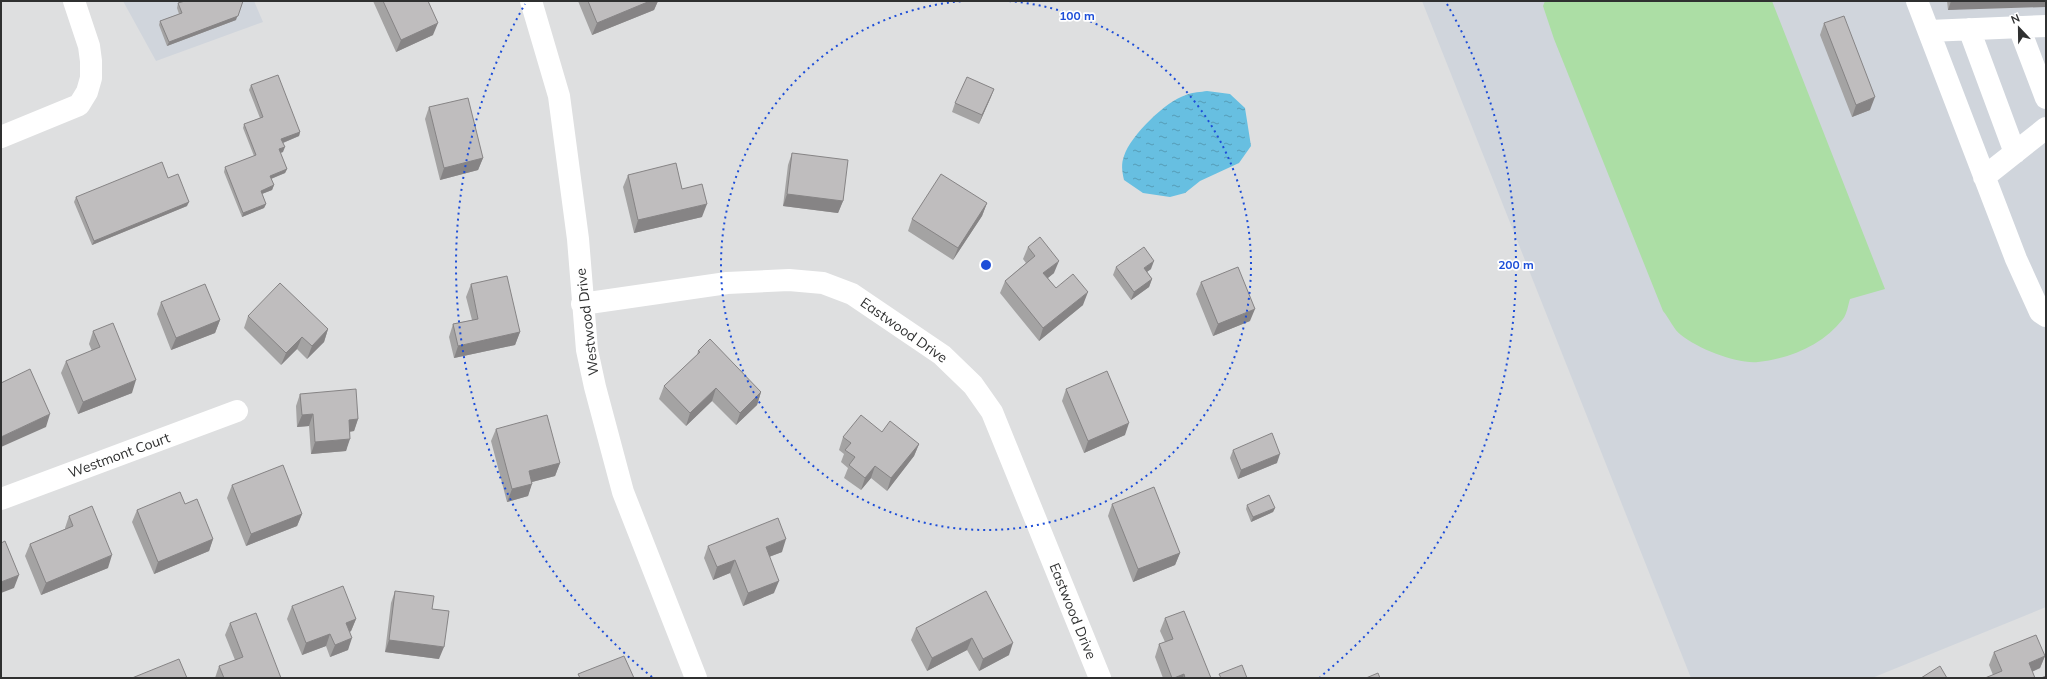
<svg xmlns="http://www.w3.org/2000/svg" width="2047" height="679" font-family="Mulish,sans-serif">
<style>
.built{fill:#d0d5dc}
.park{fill:#acdea5}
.water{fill:url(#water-ripples)}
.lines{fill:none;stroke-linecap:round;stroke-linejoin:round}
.minor{stroke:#fff;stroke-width:22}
.wall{fill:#a4a3a3}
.shaded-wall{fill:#868485}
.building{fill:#bfbdbe;stroke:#868485}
.ring{fill:none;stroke:#1d4ed8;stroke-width:2;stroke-dasharray:2 4}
.labels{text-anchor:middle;stroke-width:3.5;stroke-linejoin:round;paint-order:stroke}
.street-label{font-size:14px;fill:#2f3030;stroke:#fff}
.centre{fill:#1d4ed8;stroke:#fff;stroke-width:2}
.ring-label{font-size:12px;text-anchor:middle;font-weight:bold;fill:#1d4ed8;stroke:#fff;stroke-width:3.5;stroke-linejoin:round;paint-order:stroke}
</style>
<defs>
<pattern id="water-ripples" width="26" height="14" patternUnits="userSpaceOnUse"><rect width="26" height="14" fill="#67bfe1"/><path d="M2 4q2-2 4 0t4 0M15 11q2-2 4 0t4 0" fill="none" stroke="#559cb7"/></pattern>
</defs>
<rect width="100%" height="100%" fill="#dedfe0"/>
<!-- built -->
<path class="built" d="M123 1H254L263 22 156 61Z
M1422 1H2046V607L1872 678H1691Z"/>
<!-- park -->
<path class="park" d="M1545 1H1772L1885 289 1850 299C1848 305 1847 314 1843 319 1823 345 1789 359 1758 362 1736 364 1699 349 1681 335 1674 330 1669 318 1663 311L1554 39 1543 6Z"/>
<!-- water -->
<path class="water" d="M1207 91 1230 94 1245 108 1251 146 1239 163 1200 181 1185 193 1170 197 1143 193 1124 180C1122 171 1121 164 1124 156 1131 135 1166 101 1186 95 1193 92 1201 92 1207 91Z"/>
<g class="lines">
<!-- minor -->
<path class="minor" d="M531 1 559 96 578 239 587 350 595 387 623 492 696 678
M1917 1 2016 259 2040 312 2046 316
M2019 27 2046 98
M1969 29 2015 153
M1929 31 2046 26
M1 137 79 105 87 92 91 78V61L89 46 74 1
M1984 177 2046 128
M582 304 727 283 789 280 823 283 852 294 942 355 973 385 992 412 1100 678
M1 499 237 411"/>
</g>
<!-- wall -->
<path class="wall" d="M373 1H428L433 35 396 52Z
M578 1H658L654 10 592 35Z
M1947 1H2046L1948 10Z
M178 3 236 20 167 46 159 25 160 21 179 14 177 8Z
M1824 23 1870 110 1852 117 1820 35Z
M251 85 300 132 299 136 283 143V152L280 153 287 169 285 173 271 179 274 185 272 190 262 194 266 204 264 208 242 217 224 172 225 167 254 156 243 128 244 124 260 118 249 90Z
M994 89 979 124 952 112 955 103Z
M429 107 483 158 478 170 440 180 425 119Z
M792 153 843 201 838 213 783 206 788 165Z
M628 175 682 189 702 217 634 233 623 187Z
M168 178 187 206 92 245 74 202 76 197Z
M987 203 982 216 953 260 908 231 912 219Z
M1028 247 1054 273 1048 278 1056 288 1083 305 1039 341 1000 293 1005 281 1026 263 1023 259Z
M1116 267 1151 269 1147 272 1152 279 1149 287 1131 300 1113 275Z
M1201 282 1250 321 1213 336 1196 294Z
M471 284 520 332 515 345 454 358 449 337 453 324 472 320 466 297Z
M161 302 220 320 215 333 171 350 157 314Z
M248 316 328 329 324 342 307 359 297 349 281 365 244 328Z
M93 331 132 393 78 414 61 373 66 361 92 351 89 344Z
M698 351 761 392 757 405 736 425 712 401 686 426 659 399 664 386 697 355Z
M1066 389 1125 435 1084 453 1062 401Z
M300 394 358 419 354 431 350 432 346 451 311 454 309 426 297 427 296 406Z
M496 429 560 463 555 476 532 482 528 496 507 502 491 441Z
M882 432 919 444 914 456 887 491 871 478 861 490 844 478 848 468 841 462 844 454 839 450 843 437Z
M1233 450 1277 463 1238 479 1230 458Z
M232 485 302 514 297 526 246 546 227 498Z
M185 504 213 539 209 551 154 574 132 522 137 510Z
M1112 504 1180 553 1175 565 1133 582 1108 516Z
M1247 505 1275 508 1273 512 1251 522 1246 509Z
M69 516 108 568 41 595 25 556 30 544 65 529V528Z
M708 546 782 552 769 557 774 593 743 606 730 573 713 580 704 558Z
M395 591 432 609 439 659 385 652 391 603Z
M986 591 1009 655 979 671 967 650 927 671 911 640 916 628Z
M292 606 356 619 351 631 350 632 348 650 330 657 326 646 302 655 287 619Z
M1165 618 1211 678H1163L1155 657 1159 644 1165 642 1160 631Z
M230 623 281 678H215L219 666 235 660 225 635Z
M1994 652 2045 656 2040 668 2032 672 1993 675 1989 665Z"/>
<!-- shaded-wall -->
<path class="shaded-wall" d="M243 1 236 20 167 46 169 42Z
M650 1H658L654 10 592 35 597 23Z
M1951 1H2046V7L1948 10Z
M438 23 433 35 396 52 401 40Z
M994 89 991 97 979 124 982 115Z
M1875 97 1870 110 1852 117 1856 105Z
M300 132 299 136 280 144 281 139Z
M285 147 283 152 277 154 279 149Z
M483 158 478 170 440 180 444 168Z
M287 169 285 173 268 180 270 176Z
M274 185 272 190 259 195 261 191Z
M787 194 843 201 838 213 783 206Z
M189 202 187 206 92 245 94 241Z
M987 203 982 216 953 260 958 248Z
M266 204 264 208 242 217 243 213Z
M707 204 702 217 634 233 638 220Z
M1059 261 1054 273 1039 285 1043 273Z
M1154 261 1151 269 1141 276 1144 268Z
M1152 279 1149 287 1131 300 1134 292Z
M1088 292 1083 305 1039 341 1043 328Z
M1255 309 1250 321 1213 336 1218 324Z
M220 320 215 333 171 350 176 338Z
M328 329 324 342 307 359 312 346Z
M520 332 515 345 454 358 458 346Z
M302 337 297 349 281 365 286 353Z
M136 380 132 393 78 414 83 402Z
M716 388 712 401 686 426 690 413Z
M761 392 757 405 736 425 740 413Z
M50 414 46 427 1 447V437Z
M313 414 309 426 297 427 302 415Z
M358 419 354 431 344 432 349 420Z
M1129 423 1125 435 1084 453 1088 441Z
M350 439 346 451 311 454 315 442Z
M919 444 914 456 887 491 891 478Z
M1280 454 1277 463 1238 479 1241 470Z
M560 463 555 476 524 484 529 471Z
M875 466 871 478 861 490 865 478Z
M532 484 528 496 507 502 512 489Z
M1275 508 1273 512 1251 522 1253 517Z
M302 514 297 526 246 546 251 534Z
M213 539 209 551 154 574 158 562Z
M786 539 782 552 761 560 766 547Z
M1180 553 1175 565 1133 582 1138 569Z
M112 555 108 568 41 595 46 583Z
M735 560 730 573 713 580 717 567Z
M19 575 14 588 1 593V582Z
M779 581 774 593 743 606 748 593Z
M356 619 351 631 342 635 346 623Z
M330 634 326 646 302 655 306 643Z
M352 638 348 650 330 657 335 645Z
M972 638 967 650 927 671 932 658Z
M389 640 444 647 439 659 385 652Z
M1013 643 1009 655 979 671 983 659Z
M2045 656 2040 668 2024 675 2029 663Z
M1184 674 1183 678H1174Z"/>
<!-- building -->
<path class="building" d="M185 1H243L238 16 169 42 160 21 182 13 178 3Z
M383 1H428L438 23 401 40Z
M588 1H650L597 23Z
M1844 16 1875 97 1856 105 1824 23Z
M278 75 300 132 281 139 285 147 279 149 287 169 270 176 274 185 261 191 266 204 243 213 225 167 256 155 244 124 263 117 251 85Z
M967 77 994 89 982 115 955 103Z
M468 98 483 158 444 168 429 107Z
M792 153 848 160 843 201 787 194Z
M162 162 168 178 178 174 189 202 94 241 76 197Z
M676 163 682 189 702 184 707 204 638 220 628 175Z
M941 174 987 203 958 248 912 219Z
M1040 237 1059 261 1043 273 1056 288 1073 274 1088 292 1043 328 1005 281 1035 256 1028 247Z
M1144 247 1154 261 1144 268 1152 279 1134 292 1116 267Z
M1238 267 1255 309 1218 324 1201 282Z
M507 276 520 332 458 346 453 324 478 319 471 284Z
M280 283 328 329 312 346 302 337 286 353 248 316Z
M205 284 220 320 176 338 161 302Z
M113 323 136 380 83 402 66 361 100 347 93 331Z
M710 339 761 392 740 413 716 388 690 413 664 386 700 352 698 351Z
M30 369 50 414 1 437V383Z
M1107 371 1129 423 1088 441 1066 389Z
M356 389 358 419 349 420 350 439 315 442 313 414 302 415 300 394Z
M547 415 560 463 529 471 532 484 512 489 496 429Z
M861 415 882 432 890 421 919 444 891 478 875 466 865 478 849 465 855 457 845 450 851 443 843 437Z
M1272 433 1280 454 1241 470 1233 450Z
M283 465 302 514 251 534 232 485Z
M1154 487 1180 553 1138 569 1112 504Z
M180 492 185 504 197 499 213 539 158 562 137 510Z
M1269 495 1275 508 1253 517 1247 505Z
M92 506 112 555 46 583 30 544 73 526 69 516Z
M778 518 786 539 766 547 779 581 748 593 735 560 717 567 708 546Z
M5 541 19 575 1 582V543Z
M343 586 356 619 346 623 352 638 335 645 330 634 306 643 292 606Z
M395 591 434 596 432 609 449 611 444 647 389 640Z
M986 591 1013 643 983 659 972 638 932 658 916 628Z
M1184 611 1211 678H1185L1184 674 1174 678H1172L1159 644 1173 639 1165 618Z
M256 613 281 678H224L219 666 243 657 230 623Z
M2036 635 2045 656 2029 663 2035 678H1985L2002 671 1994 652Z
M624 656 634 678H580L578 674Z
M179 659 187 678H132Z
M1242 665 1247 678H1221L1219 674Z
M1940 666 1947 678H1921Z
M1378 673 1380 678H1366Z
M2046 676V678H2041Z"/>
<!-- distance rings -->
<g class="ring">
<path d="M1009 1A265 265 0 1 1 963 1"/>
<path d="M652 677A530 530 0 0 1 525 4M1447 4A530 530 0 0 1 1320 677"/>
</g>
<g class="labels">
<!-- street labels -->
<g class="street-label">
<text transform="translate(587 322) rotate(-97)" y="5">Westwood Drive</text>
<text transform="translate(904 330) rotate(35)" y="5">Eastwood Drive</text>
<text transform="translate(119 455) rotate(-20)" y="5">Westmont Court</text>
<text transform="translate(1073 611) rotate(68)" y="5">Eastwood Drive</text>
</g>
</g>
<circle cx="986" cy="265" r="6" class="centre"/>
<g class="ring-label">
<text x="1077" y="20">100 m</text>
<text x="1516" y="269">200 m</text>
</g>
<!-- border -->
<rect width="2047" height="679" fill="none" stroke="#2f3030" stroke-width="4"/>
<!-- north arrow -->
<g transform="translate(2019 28) rotate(338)" stroke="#ffffff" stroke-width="3" paint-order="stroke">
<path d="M0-3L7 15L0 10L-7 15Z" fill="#2f3030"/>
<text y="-6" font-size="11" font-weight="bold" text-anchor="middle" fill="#2f3030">N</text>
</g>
</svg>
